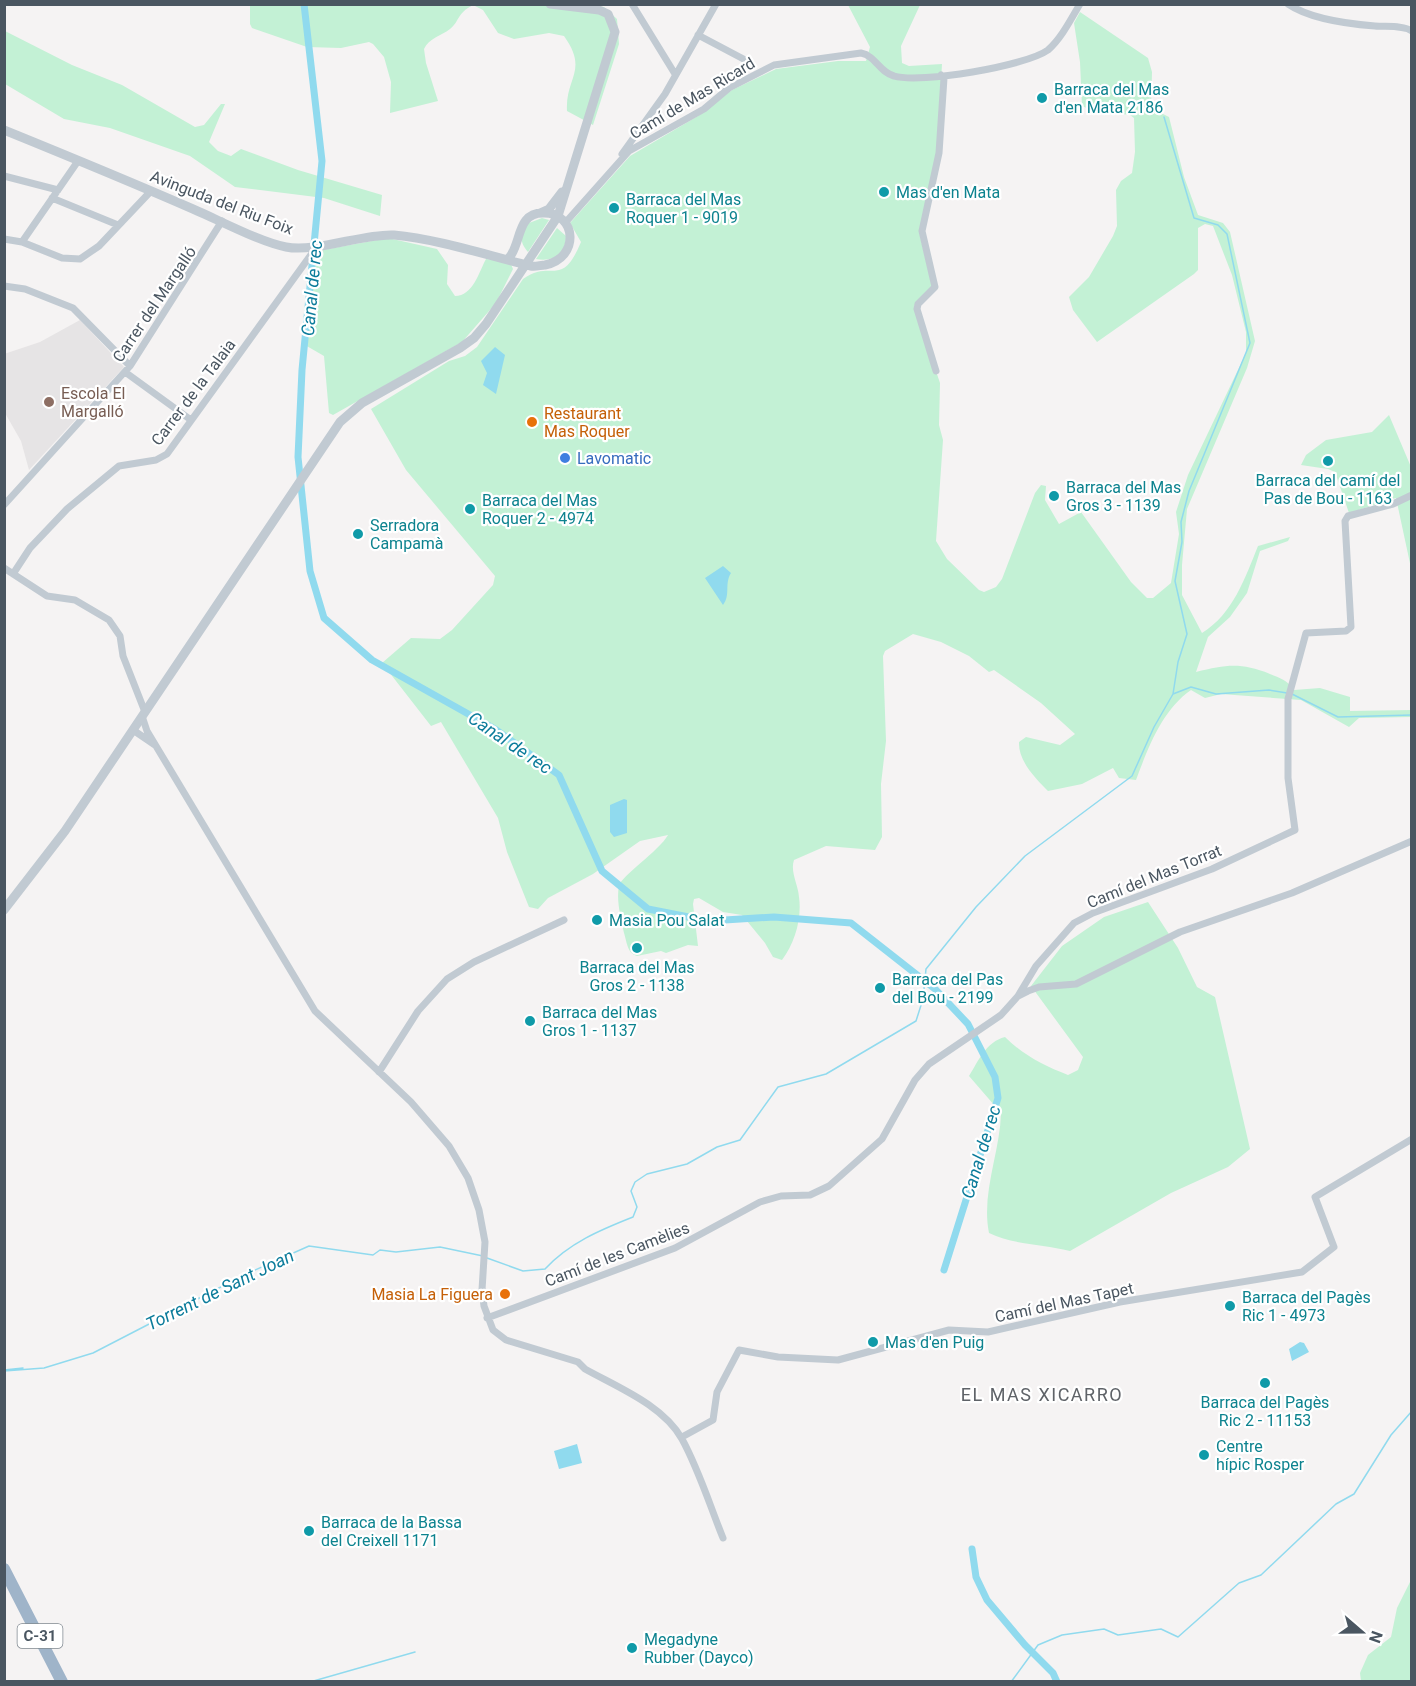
<svg xmlns="http://www.w3.org/2000/svg" width="1416" height="1686" font-family="Roboto,sans-serif">
<style>
.education{fill:#e6e4e5}
.green{fill:#c3f1d5}
.water{fill:#90daee}
.lines{fill:none;stroke-linecap:round;stroke-linejoin:round}
.stream{stroke:#90daee;stroke-width:1.5}
.canal{stroke:#90daee;stroke-width:7}
.minor{stroke:#c1cad2;stroke-width:7}
.tertiary{stroke:#c1cad2;stroke-width:9}
.trunk{stroke:#9fb4c9;stroke-width:12}
.culture-dot{fill:#0f9aa8;stroke:#fff;stroke-width:2}
.education-dot{fill:#8d6e63;stroke:#fff;stroke-width:2}
.food-dot{fill:#e8710a;stroke:#fff;stroke-width:2}
.shop-dot{fill:#3f7fe0;stroke:#fff;stroke-width:2}
.labels{text-anchor:middle;stroke-width:4.5;stroke-linejoin:round;paint-order:stroke}
.shield{fill:#fff;stroke:#808990;stroke-width:1.5}
.shield-label{font-size:15px;font-weight:bold;fill:#4a5661}
.culture-label{font-size:16px;fill:#0d838f;stroke:#fff;text-anchor:start}
.street-label{font-size:16px;fill:#4a5661;stroke:#fff}
.education-label{font-size:16px;fill:#785e54;stroke:#fff;text-anchor:start}
.food-label{font-size:16px;fill:#c56008;stroke:#fff;text-anchor:start}
.shop-label{font-size:16px;fill:#366cbe;stroke:#fff;text-anchor:start}
.water-label{font-size:18px;font-style:italic;fill:#0c7c9b;stroke:#fff}
.neighbourhood-label{font-size:18px;letter-spacing:1.5px;fill:#5f6368;stroke:#fff}
</style>
<rect width="100%" height="100%" fill="#f5f3f3"/>
<!-- education -->
<path class="education" d="M80 320 124 367 29 470 21 441 5 413 4 354 40 342Z"/>
<!-- green -->
<path class="green" d="M250 5H591L604 7 617 19 619 44 593 125 567 111C565 77 589 71 564 36L549 33 514 39 498 33 483 10 473 5C456 14 460 21 450 29 441 36 429 38 424 49L426 63 438 101 390 113 391 82 384 57 373 44 369 42 341 48 307 47 252 28 250 24Z
M848 5H920L901 46 902 63 909 66 942 64 937 155 920 236 932 286 914 306 940 383 939 425 943 440 936 541 947 559 979 590 984 592 996 587 1002 579 1035 493 1041 485 1046 486 1045 500 1059 524 1081 512 1131 582 1147 598H1153L1171 583 1179 534 1176 512 1188 475 1246 353V332L1232 275 1213 226 1205 224 1198 228V270L1194 274 1097 342 1073 310 1069 297 1089 277 1113 236 1117 226 1116 190 1121 181 1132 173 1135 152 1134 118 1130 115 1091 110 1082 106 1080 62 1074 23 1080 12 1148 58 1152 72 1151 108 1169 117 1184 177 1198 215 1223 223 1230 232 1255 341 1247 368 1187 509 1182 565V595L1202 633C1233 614 1245 578 1258 546L1290 537 1288 541 1260 551 1247 593 1230 617 1208 637 1196 672C1226 665 1240 662 1270 674 1280 678 1287 680 1294 690L1320 688 1350 697V711L1411 710V717L1359 718 1349 727 1301 700 1221 694 1205 698 1191 690C1162 710 1148 748 1136 780L1119 778 1113 768 1082 784 1048 791C1036 779 1018 761 1019 742L1026 737 1060 745 1075 734 1041 703 994 670 989 672 969 656 941 642 913 634 885 651 883 656 886 741 881 784 882 837 875 850 826 846 794 860C790 872 798 884 799 897 802 918 795 943 782 960L773 957 765 943 742 915 723 912 699 898 694 899 693 904 698 946 688 945 666 953 661 951 637 956C627 953 627 942 624 933 621 919 616 900 619 886 621 876 659 851 668 835L640 841 593 874 548 898 538 909 529 907 507 852 498 818 441 722 431 726 382 663 411 638 440 639 452 630 493 585 495 576 406 470 371 409 449 361 465 356 477 347 523 279C552 258 561 290 581 242L570 223 630 156 698 116 732 90 776 69 838 61H866L870 47Z
M5 31 72 65 122 85 195 127 204 125 221 104H225L209 142 218 151 231 156 241 149 298 170 382 195 380 216 324 198 235 187 190 156 110 128 64 119 5 84Z
M542 218 549 220 528 252C520 243 520 236 524 225Z
M557 228 566 236C566 255 553 262 536 259Z
M388 238 437 249 448 265 447 284 455 296C473 296 479 272 486 259L510 262 513 269 496 303 462 342 333 415 329 413 324 356 305 345 309 267 323 250Z
M1389 415 1411 467V568L1396 498 1349 513 1335 472 1328 469 1301 465 1306 455 1326 440 1372 432Z
M1148 902 1178 948 1197 987 1215 997 1250 1149 1228 1167 1171 1193 1070 1251C1043 1244 1014 1245 989 1233 981 1193 1000 1153 1001 1113L969 1076C979 1060 986 1042 1005 1037 1023 1055 1044 1066 1068 1075L1078 1070 1083 1057 1031 986 1062 946 1104 917Z
M1411 1580V1681H1361L1360 1673 1368 1655 1391 1637 1397 1608Z"/>
<!-- water -->
<path class="water" d="M495 347 505 355 496 394 483 385 487 373 481 361Z
M723 566 731 573C724 584 731 595 723 605L705 578Z
M624 799 627 800V833L614 837 610 832V805Z
M1300 1342 1304 1343 1309 1352 1292 1361 1289 1349Z
M577 1444 582 1463 559 1469 554 1451Z"/>
<g class="lines">
<!-- stream -->
<path class="stream" d="M1164 117 1194 218 1218 225 1227 234 1250 343 1189 491 1181 522 1182 542 1175 581 1187 634 1178 662 1173 694
M1292 694 1338 717 1412 715
M487 1258 523 1271 545 1269C569 1243 600 1230 633 1217L637 1207 631 1191 635 1182 647 1174 687 1164 717 1147 740 1140 778 1087 826 1074 916 1021 923 999 926 969 976 907 1025 856 1132 776 1154 727 1173 694 1191 687 1216 694 1269 690 1287 693
M4 1370 23 1368
M4 1371 44 1368 93 1353 244 1275 309 1246 373 1255 380 1250 396 1252 440 1247 483 1256
M310 1682 415 1652
M1011 1682 1038 1645 1062 1635 1104 1629 1118 1635 1161 1629 1178 1637 1239 1583 1261 1575 1336 1504 1354 1494 1391 1435 1412 1411"/>
<!-- canal -->
<path class="canal" d="M304 4 322 161 302 370 298 457 310 571 324 618 372 660 495 729 559 775 602 871 648 909 709 921 774 917 851 923 935 989 968 1024 995 1077 998 1098 944 1270
M972 1549 976 1577 987 1600 1025 1645 1053 1673 1057 1682"/>
<!-- minor -->
<path class="minor" d="M632 4 675 74
M1288 4C1310 19 1349 24 1375 26 1386 27 1403 25 1412 31
M698 35 751 63
M622 154 665 94 716 4
M4 176 58 190
M52 198 118 225
M565 223 629 151 704 109 729 88 774 65 861 53C876 56 879 72 894 76 920 84 1026 66 1048 50 1061 39 1071 19 1080 4
M4 239 22 242 62 258 80 259 99 246 151 191
M22 242 78 161
M4 286 25 289 73 308 130 366
M936 371 917 309 918 304 935 287 922 231 939 153 944 78 941 75
M125 372 191 420
M4 505 130 366 222 221
M4 568 47 596 75 600 109 620 120 636 123 656 145 712
M13 574 30 548 67 509 119 466 156 460 167 454 318 245
M142 716 147 731 315 1011 411 1102 449 1146 468 1178 479 1210 485 1242 482 1290 484 1306 493 1330 506 1340 578 1362 585 1369C617 1387 663 1405 682 1439 699 1470 710 1506 723 1538
M133 730 155 745
M1018 996 1036 966 1074 923 1093 913 1212 869 1295 830 1288 778V699L1306 633 1346 631 1351 627 1345 521 1348 516 1393 504 1412 495
M379 1072 418 1011 447 979 474 962 564 920
M487 1318 675 1248 760 1202 781 1196 810 1195 829 1186 882 1139 915 1080 929 1064 1001 1015 1018 996 1028 991 1039 987 1076 984 1180 932 1292 893 1412 841
M682 1437 713 1420 717 1392 739 1350 778 1357 838 1360 949 1330 988 1332 1120 1302 1302 1272 1334 1247 1315 1197 1412 1139"/>
<!-- tertiary -->
<path class="tertiary" d="M4 130C68 156 131 182 193 209 219 220 260 242 286 247 315 253 365 233 394 235 438 239 489 256 531 266 535 267 541 265 545 265 580 258 577 213 544 213 516 212 522 243 509 258
M540 213 549 209 562 192
M4 910 65 831 340 422 362 403 460 348 474 338 486 324 558 216 615 32 608 14 599 10 550 4"/>
<!-- trunk -->
<path class="trunk" d="M4 1569 62 1682"/>
</g>
<!-- markers -->
<g class="culture-dot">
<circle cx="1042" cy="98" r="6"/>
<circle cx="884" cy="192" r="6"/>
<circle cx="614" cy="208" r="6"/>
<circle cx="1328" cy="461" r="6"/>
<circle cx="1054" cy="496" r="6"/>
<circle cx="470" cy="509" r="6"/>
<circle cx="358" cy="534" r="6"/>
<circle cx="597" cy="920" r="6"/>
<circle cx="637" cy="948" r="6"/>
<circle cx="880" cy="988" r="6"/>
<circle cx="530" cy="1021" r="6"/>
<circle cx="1230" cy="1306" r="6"/>
<circle cx="873" cy="1342" r="6"/>
<circle cx="1265" cy="1383" r="6"/>
<circle cx="1204" cy="1455" r="6"/>
<circle cx="309" cy="1531" r="6"/>
<circle cx="632" cy="1648" r="6"/>
</g>
<circle class="education-dot" cx="49" cy="402" r="6"/>
<g class="food-dot">
<circle cx="532" cy="422" r="6"/>
<circle cx="505" cy="1294" r="6"/>
</g>
<circle class="shop-dot" cx="565" cy="458" r="6"/>
<g class="labels">
<!-- shield labels -->
<rect class="shield" x="17.5" y="1624" width="45" height="24" rx="4.5"/>
<g class="shield-label">
<text x="40" y="1641">C-31</text>
</g>
<!-- culture labels -->
<g class="culture-label">
<text x="1054" y="95">Barraca del Mas<tspan x="1054" dy="18">d'en Mata 2186</tspan></text>
<text x="896" y="198">Mas d'en Mata</text>
<text x="626" y="205">Barraca del Mas<tspan x="626" dy="18">Roquer 1 - 9019</tspan></text>
<text x="1328" y="486" text-anchor="middle">Barraca del camí del<tspan x="1328" dy="18">Pas de Bou - 1163</tspan></text>
<text x="1066" y="493">Barraca del Mas<tspan x="1066" dy="18">Gros 3 - 1139</tspan></text>
<text x="482" y="506">Barraca del Mas<tspan x="482" dy="18">Roquer 2 - 4974</tspan></text>
<text x="370" y="531">Serradora<tspan x="370" dy="18">Campamà</tspan></text>
<text x="609" y="926">Masia Pou Salat</text>
<text x="637" y="973" text-anchor="middle">Barraca del Mas<tspan x="637" dy="18">Gros 2 - 1138</tspan></text>
<text x="892" y="985">Barraca del Pas<tspan x="892" dy="18">del Bou - 2199</tspan></text>
<text x="542" y="1018">Barraca del Mas<tspan x="542" dy="18">Gros 1 - 1137</tspan></text>
<text x="1242" y="1303">Barraca del Pagès<tspan x="1242" dy="18">Ric 1 - 4973</tspan></text>
<text x="885" y="1348">Mas d'en Puig</text>
<text x="1265" y="1408" text-anchor="middle">Barraca del Pagès<tspan x="1265" dy="18">Ric 2 - 11153</tspan></text>
<text x="1216" y="1452">Centre<tspan x="1216" dy="18">hípic Rosper</tspan></text>
<text x="321" y="1528">Barraca de la Bassa<tspan x="321" dy="18">del Creixell 1171</tspan></text>
<text x="644" y="1645">Megadyne<tspan x="644" dy="18">Rubber (Dayco)</tspan></text>
</g>
<!-- street labels -->
<g class="street-label">
<text transform="translate(692 98) rotate(-31)" y="6">Camí de Mas Ricard</text>
<text transform="translate(222 202) rotate(21)" y="6">Avinguda del Riu Foix</text>
<text transform="translate(154 304) rotate(-56)" y="6">Carrer del Margalló</text>
<text transform="translate(193 392) rotate(-53)" y="6">Carrer de la Talaia</text>
<text transform="translate(1154 876) rotate(-22)" y="6">Camí del Mas Torrat</text>
<text transform="translate(617 1254) rotate(-21)" y="6">Camí de les Camèlies</text>
<text transform="translate(1064 1302) rotate(-12)" y="6">Camí del Mas Tapet</text>
</g>
<!-- education labels -->
<g class="education-label">
<text x="61" y="399">Escola El<tspan x="61" dy="18">Margalló</tspan></text>
</g>
<!-- food labels -->
<g class="food-label">
<text x="544" y="419">Restaurant<tspan x="544" dy="18">Mas Roquer</tspan></text>
<text x="493" y="1300" text-anchor="end">Masia La Figuera</text>
</g>
<!-- shop labels -->
<g class="shop-label">
<text x="577" y="464">Lavomatic</text>
</g>
<!-- water labels -->
<g class="water-label">
<text transform="translate(312 288) rotate(-85)" y="6">Canal de rec</text>
<text transform="translate(510 743) rotate(34)" y="6">Canal de rec</text>
<text transform="translate(981 1152) rotate(-73)" y="6">Canal de rec</text>
<text transform="translate(220 1290) rotate(-26)" y="6">Torrent de Sant Joan</text>
</g>
<!-- neighbourhood labels -->
<g class="neighbourhood-label">
<text x="1042" y="1401">EL MAS XICARRO</text>
</g>
</g>
<!-- border -->
<rect width="1416" height="1686" fill="none" stroke="#4a5661" stroke-width="12"/>
<!-- north arrow -->
<g transform="translate(1362 1632) rotate(110)" stroke="#ffffff" stroke-width="4.5" paint-order="stroke">
<path d="M0-4.5L10 22L0 15L-10 22Z" fill="#4a5661"/>
<text y="-9" font-size="16" font-weight="bold" text-anchor="middle" fill="#4a5661">N</text>
</g>
</svg>
